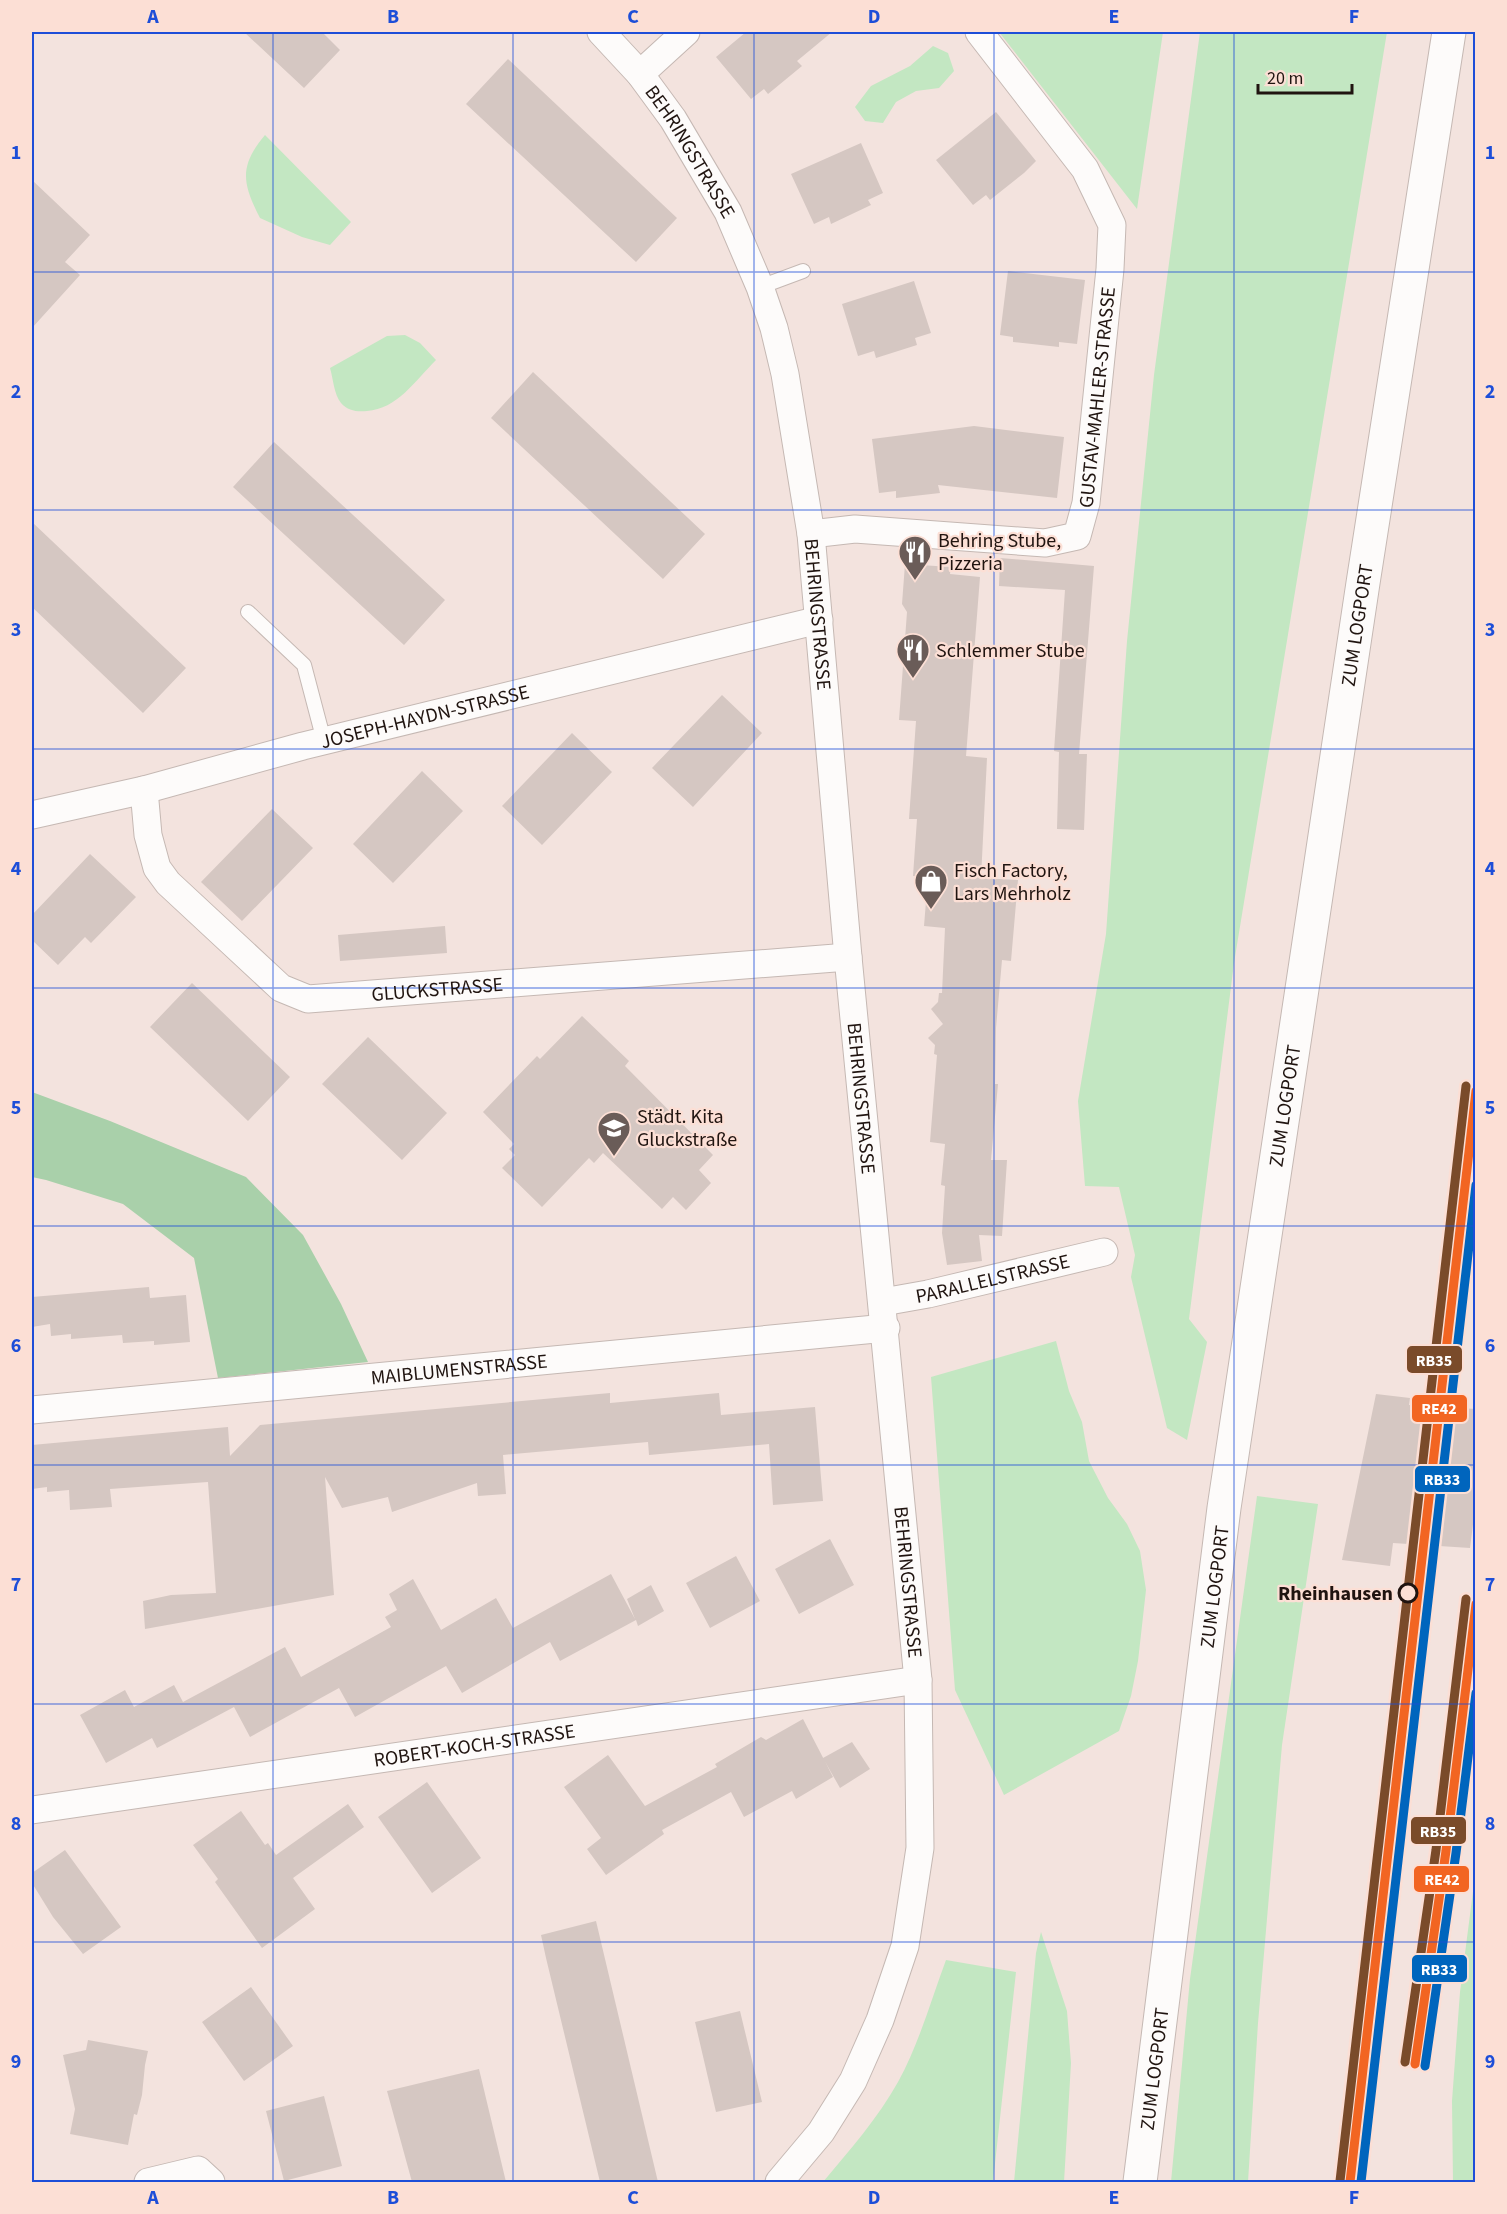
<svg xmlns="http://www.w3.org/2000/svg" width="1507" height="2214" font-family="'Source Sans 3',sans-serif">
<style>
.green{fill:#c3e7c2}
.forest{fill:#a9d0aa}
.building{fill:#d5c7c2}
.lines{fill:none;stroke-linecap:round;stroke-linejoin:round}
.service-casing{stroke:#c5b8b3;stroke-width:16}
.minor-casing{stroke:#c5b8b3;stroke-width:29}
.secondary-casing{stroke:#c5b8b3;stroke-width:35}
.service{stroke:#fdfbfa;stroke-width:14}
.minor{stroke:#fdfbfa;stroke-width:27}
.secondary{stroke:#fdfbfa;stroke-width:33}
.rail-1-casing{stroke:#fcdfd5;stroke-width:14}
.rail-2-casing{stroke:#fcdfd5;stroke-width:14}
.rail-3-casing{stroke:#fcdfd5;stroke-width:14}
.rail-1{stroke:#f26522;stroke-width:9}
.rail-2{stroke:#0065bd;stroke-width:9}
.rail-3{stroke:#7a4b2a;stroke-width:9}
.grid{fill:none;stroke:#1d4ed8;stroke-width:1.5;stroke-opacity:0.55}
.stop-dot{fill:#fcdfd5;stroke:#201410;stroke-width:3}
.labels{text-anchor:middle;stroke-width:4.5;stroke-linejoin:round;paint-order:stroke}
.street-label{font-size:20px;fill:#201410;stroke:#fcdfd5}
.poi-label{font-size:20px;fill:#201410;stroke:#fcdfd5;text-anchor:start}
.stop-label{font-size:20px;font-weight:bold;fill:#201410;stroke:#fcdfd5;text-anchor:end}
.line-badge{stroke:#fcdfd5;stroke-width:2}
.badge-label{font-size:16px;text-anchor:middle;font-weight:bold;fill:#fff}
.neatline{fill:none;stroke:#1d4ed8;stroke-width:2}
.grid-label{font-size:20px;text-anchor:middle;font-weight:bold;fill:#1d4ed8}
</style>
<rect width="100%" height="100%" fill="#f3e3de"/>
<!-- green -->
<path class="green" d="M999 32H1163L1137 209Z
M1200 32H1387L1234 963 1189 1319 1207 1342 1187 1440 1167 1428 1131 1277 1135 1255 1119 1187 1085 1186 1078 1101 1106 934 1127 641 1154 375Z
M933 46 948 53 954 71 939 88 916 91 896 102 883 123 865 121 855 107 871 86 910 66Z
M265 135 351 222 330 245 302 237 260 218C242 183 239 166 265 135Z
M405 335 420 343 436 360C415 381 397 409 367 411 357 412 348 411 341 403 334 395 333 378 330 368L387 336Z
M1056 1341 1069 1391 1082 1422 1089 1461 1108 1498 1127 1524 1140 1551 1146 1590 1138 1661 1131 1696 1119 1731 1004 1795 955 1690 931 1377Z
M1257 1496 1318 1504 1282 1745 1258 2023 1248 2182H1171L1190 1979Z
M1475 1876V2182H1453L1452 2101 1460 1992Z
M1041 1932 1067 2011 1071 2063 1064 2182H1014L1036 1953Z
M946 1960 1016 1972 993 2182H823C849 2151 878 2118 898 2082 919 2044 931 2000 946 1960Z"/>
<!-- forest -->
<path class="forest" d="M32 1092 110 1121 246 1177 303 1235 341 1304 368 1362 218 1378 194 1258 123 1204 46 1180 32 1177Z"/>
<!-- building -->
<path class="building" d="M244 32H322L340 50 304 88Z
M746 32H832L797 61 802 66 768 94 764 89 751 99 716 57Z
M508 59 677 218 636 262 466 104Z
M996 112 1036 161 1024 173 990 200 986 195 973 205 936 160Z
M861 143 883 193 868 200 871 205 831 224 829 217 814 224 791 174Z
M32 180 90 235 65 262 80 275 32 328Z
M1008 271 1085 280 1077 344 1059 342V347L1013 342V337L1000 335Z
M914 281 931 333 915 338 917 345 876 358 874 351 858 356 842 304Z
M533 372 705 534 663 579 491 418Z
M974 426 1064 437 1057 498 938 485 940 493 896 498V491L879 493 872 439Z
M274 442 445 600 404 645 233 487Z
M32 522 186 668 143 713 32 607Z
M1000 558 1094 566 1079 754H1087L1084 830 1057 829 1059 752 1054 751 1065 590 999 586Z
M905 564 951 567 950 574 980 577 966 756 987 758 981 878 1018 880 1011 961 1002 960 996 1028 995 1084H998L991 1160H1007L1002 1236 979 1235 982 1261 947 1265 942 1233 945 1186 941 1185 945 1144 930 1142 937 1055 934 1054 935 1045 928 1038 943 1024 931 1009 938 1002 939 993H942L945 928 924 926 928 877 913 876 917 819H909L916 721 899 720 907 612 902 604Z
M722 695 762 733 693 807 652 768Z
M572 733 612 772 542 845 502 806Z
M422 771 463 811 393 883 353 844Z
M272 809 313 848 242 921 201 882Z
M90 854 136 897 91 943 85 937 58 965 32 940V915Z
M445 926 447 953 340 961 338 935Z
M192 983 290 1077 248 1121 150 1027Z
M582 1016 629 1061 625 1066 713 1155 699 1170 711 1183 686 1210 673 1197 662 1209 603 1153 594 1163 589 1158 542 1207 502 1168 515 1155 509 1149 514 1144 483 1112 537 1056 540 1059Z
M368 1037 447 1113 402 1160 322 1084Z
M149 1287 150 1298 186 1295 190 1342 154 1345V1341L123 1343 122 1335 71 1339V1334L51 1336 50 1324 32 1327V1297Z
M610 1393V1403L719 1393 721 1415 815 1407 823 1501 773 1505 769 1444 649 1455 648 1442 503 1455 506 1494 478 1496 477 1483 392 1512 388 1497 342 1508 325 1477 334 1595 145 1629 143 1601 171 1595 216 1593 208 1482 110 1489 112 1507 70 1510 69 1490 47 1492V1487L32 1489V1445L228 1427 230 1456 260 1425Z
M1376 1394 1410 1398 1409 1405 1476 1409V1501L1470 1548 1393 1543 1390 1566 1342 1560Z
M830 1539 854 1585 799 1614 775 1569Z
M736 1556 760 1601 710 1628 686 1583Z
M611 1574 635 1619 627 1599 651 1585 664 1611 638 1626 636 1620 560 1661 550 1642 462 1693 446 1666 355 1717 339 1688 250 1737 234 1707 157 1748 152 1738 106 1763 80 1715 125 1690 134 1707 174 1685 183 1702 285 1647 301 1677 391 1627 385 1617 397 1610 389 1594 413 1579 441 1630 496 1598 513 1628Z
M803 1719 833 1777 796 1799 792 1791 744 1817 731 1792 662 1830 664 1834 606 1875 587 1849 601 1838 564 1787 608 1755 645 1806 717 1767 715 1764 761 1737 766 1740Z
M852 1742 870 1769 840 1788 823 1758Z
M427 1782 481 1858 432 1893 378 1817Z
M348 1804 364 1827 293 1878 315 1909 262 1948 215 1882 218 1879 193 1845 241 1811 265 1845 268 1843 276 1855Z
M65 1850 121 1927 83 1954 53 1917 32 1883V1873Z
M596 1921 629 2060 658 2182H600L546 1958 541 1935Z
M251 1987 293 2046 244 2081 202 2022Z
M740 2011 762 2102 716 2112 695 2022Z
M88 2040 148 2051 145 2065 142 2095 137 2115 134 2114 128 2145 70 2134 75 2109 63 2055 86 2050Z
M479 2069 506 2182H412L387 2091Z
M324 2096 342 2166 284 2181 266 2111Z"/>
<g class="lines">
<defs>
<path id="service" d="M760 287 803 271
M248 612 304 665 324 741"/>
<g id="minor">
<path id="s1" d="M601 32 640 74 673 119 728 212 760 287 774 328 785 374 811 534 848 957 918 1680 920 1848 905 1946 880 2020 853 2081 821 2132 779 2182"/>
<path d="M640 74 686 32"/>
<path id="s2" d="M811 534 855 529 1045 543 1077 536 1086 503 1110 269 1112 225 1085 169 979 32"/>
<path id="s3" d="M144 790 148 835 157 868 168 883 281 988 308 999 848 957"/>
<path id="s4" d="M32 815 144 790 303 746 819 620"/>
<path id="s5" d="M883 1302 928 1294 1104 1252"/>
<path id="s6" d="M32 1410 886 1328"/>
<path id="s7" d="M32 1810 918 1680"/>
<path d="M148 2182 198 2170 211 2182"/>
</g>
<g id="secondary">
<path id="s8" d="M1140 2182 1224 1508 1363 583 1449 32"/>
</g>
</defs>
<!-- service casing -->
<use href="#service" class="service-casing"/>
<!-- minor casing -->
<use href="#minor" class="minor-casing"/>
<!-- secondary casing -->
<use href="#secondary" class="secondary-casing"/>
<!-- service -->
<use href="#service" class="service"/>
<!-- minor -->
<use href="#minor" class="minor"/>
<!-- secondary -->
<use href="#secondary" class="secondary"/>
<defs>
<path id="rail-1" d="M1415 2064 1446 1851 1476 1604
M1350 2182 1476 1091"/>
<path id="rail-2" d="M1425 2066 1456 1853 1476 1693
M1361 2182 1476 1185"/>
<path id="rail-3" d="M1405 2062 1436 1850 1466 1599
M1340 2181 1466 1086"/>
</defs>
<!-- rail-1 casing -->
<use href="#rail-1" class="rail-1-casing"/>
<!-- rail-2 casing -->
<use href="#rail-2" class="rail-2-casing"/>
<!-- rail-3 casing -->
<use href="#rail-3" class="rail-3-casing"/>
<!-- rail-1 -->
<use href="#rail-1" class="rail-1"/>
<!-- rail-2 -->
<use href="#rail-2" class="rail-2"/>
<!-- rail-3 -->
<use href="#rail-3" class="rail-3"/>
</g>
<!-- grid -->
<path class="grid" d="M273 32V2182M513 32V2182M754 32V2182M994 32V2182M1234 32V2182M32 272H1476M32 510H1476M32 749H1476M32 988H1476M32 1226H1476M32 1465H1476M32 1704H1476M32 1942H1476"/>
<!-- icons -->
<defs>
<symbol id="restaurant-pin" viewBox="-11 -11 22 30"><path d="M0 17L-7.5 6A9.5 9.5 0 1 1 7.5 6Z" fill="#6a5c58" stroke="#fcdfd5"/><path d="M-5-6h1v4h1v-4h1v4h1v-4h1v5L-1.5 .5V6h-2V.5L-5-1ZM5-6V6H3V1.5H1.5Q1.5-4 5-6Z" fill="#fff"/></symbol>
<symbol id="shop-pin" viewBox="-11 -11 22 30"><path d="M0 17L-7.5 6A9.5 9.5 0 1 1 7.5 6Z" fill="#6a5c58" stroke="#fcdfd5"/><path d="M-5-2.5h2.3a2.7 3.5 0 0 1 5.4 0H5L5.5 6h-11ZM-1.5-2.5h3a1.5 2.3 0 0 0-3 0Z" fill="#fff"/></symbol>
<symbol id="school-pin" viewBox="-11 -11 22 30"><path d="M0 17L-7.5 6A9.5 9.5 0 1 1 7.5 6Z" fill="#6a5c58" stroke="#fcdfd5"/><path d="M0-5L7-2L0 1L-7-2ZM-4 1L0 2.5L4 1V4Q0 6-4 4Z" fill="#fff"/></symbol>
</defs>
<g fill-rule="evenodd">
<use href="#restaurant-pin" x="896" y="533" width="38" height="52"/>
<use href="#restaurant-pin" x="894" y="631" width="38" height="52"/>
<use href="#shop-pin" x="912" y="862" width="38" height="52"/>
<use href="#school-pin" x="595" y="1109" width="38" height="52"/>
</g>
<!-- markers -->
<circle class="stop-dot" cx="1408" cy="1593" r="9"/>
<g class="labels">
<!-- street labels -->
<g class="street-label">
<text dy="7" stroke="none"><textPath href="#s1" startOffset="150">BEHRINGSTRASSE</textPath></text>
<text dy="7" stroke="none"><textPath href="#s2" startOffset="408">GUSTAV-MAHLER-STRASSE</textPath></text>
<text dy="7" stroke="none"><textPath href="#s1" startOffset="636">BEHRINGSTRASSE</textPath></text>
<text dy="7" stroke="none"><textPath href="#s8" startOffset="1572">ZUM LOGPORT</textPath></text>
<text dy="7" stroke="none"><textPath href="#s4" startOffset="405">JOSEPH-HAYDN-STRASSE</textPath></text>
<text dy="7" stroke="none"><textPath href="#s3" startOffset="411">GLUCKSTRASSE</textPath></text>
<text dy="7" stroke="none"><textPath href="#s1" startOffset="1122">BEHRINGSTRASSE</textPath></text>
<text dy="7" stroke="none"><textPath href="#s8" startOffset="1086">ZUM LOGPORT</textPath></text>
<text dy="7" stroke="none"><textPath href="#s5" startOffset="112">PARALLELSTRASSE</textPath></text>
<text dy="7" stroke="none"><textPath href="#s6" startOffset="429">MAIBLUMENSTRASSE</textPath></text>
<text dy="7" stroke="none"><textPath href="#s1" startOffset="1608">BEHRINGSTRASSE</textPath></text>
<text dy="7" stroke="none"><textPath href="#s8" startOffset="600">ZUM LOGPORT</textPath></text>
<text dy="7" stroke="none"><textPath href="#s7" startOffset="447">ROBERT-KOCH-STRASSE</textPath></text>
<text dy="7" stroke="none"><textPath href="#s8" startOffset="114">ZUM LOGPORT</textPath></text>
</g>
<!-- poi labels -->
<g class="poi-label">
<text x="938" y="547">Behring Stube,<tspan x="938" dy="23">Pizzeria</tspan></text>
<text x="936" y="657">Schlemmer Stube</text>
<text x="954" y="877">Fisch Factory,<tspan x="954" dy="23">Lars Mehrholz</tspan></text>
<text x="637" y="1123">Städt. Kita<tspan x="637" dy="23">Gluckstraße</tspan></text>
</g>
<!-- stop labels -->
<g class="stop-label">
<text x="1393" y="1600">Rheinhausen</text>
</g>
</g>
<g class="line-badge">
<rect x="1406" y="1345" width="57" height="29" rx="6" fill="#7a4b2a"/>
<rect x="1411" y="1394" width="57" height="29" rx="6" fill="#f26522"/>
<rect x="1414" y="1465" width="57" height="28" rx="6" fill="#0065bd"/>
<rect x="1410" y="1816" width="57" height="29" rx="6" fill="#7a4b2a"/>
<rect x="1413" y="1865" width="57" height="28" rx="6" fill="#f26522"/>
<rect x="1411" y="1954" width="57" height="29" rx="6" fill="#0065bd"/>
</g>
<g class="badge-label">
<text x="1434" y="1366">RB35</text>
<text x="1439" y="1414">RE42</text>
<text x="1442" y="1485">RB33</text>
<text x="1438" y="1837">RB35</text>
<text x="1442" y="1885">RE42</text>
<text x="1439" y="1975">RB33</text>
</g>
<!-- border -->
<rect width="1507" height="2214" fill="none" stroke="#fcdfd5" stroke-width="66"/>
<!-- scale -->
<path d="M1258 84v9h94v-9" fill="none" stroke="#201410" stroke-width="3"/>
<text x="1267" y="84" font-size="18" fill="#201410" stroke="#fcdfd5" stroke-width="4.5" paint-order="stroke">20 m</text>
<rect x="33" y="33" width="1441" height="2148" class="neatline"/>
<g class="grid-label">
<text x="153" y="23">A</text>
<text x="393" y="23">B</text>
<text x="633" y="23">C</text>
<text x="874" y="23">D</text>
<text x="1114" y="23">E</text>
<text x="1354" y="23">F</text>
<text x="16" y="159">1</text>
<text x="1490" y="159">1</text>
<text x="16" y="398">2</text>
<text x="1490" y="398">2</text>
<text x="16" y="636">3</text>
<text x="1490" y="636">3</text>
<text x="16" y="875">4</text>
<text x="1490" y="875">4</text>
<text x="16" y="1114">5</text>
<text x="1490" y="1114">5</text>
<text x="16" y="1352">6</text>
<text x="1490" y="1352">6</text>
<text x="16" y="1591">7</text>
<text x="1490" y="1591">7</text>
<text x="16" y="1830">8</text>
<text x="1490" y="1830">8</text>
<text x="16" y="2068">9</text>
<text x="1490" y="2068">9</text>
<text x="153" y="2204">A</text>
<text x="393" y="2204">B</text>
<text x="633" y="2204">C</text>
<text x="874" y="2204">D</text>
<text x="1114" y="2204">E</text>
<text x="1354" y="2204">F</text>
</g>
</svg>
